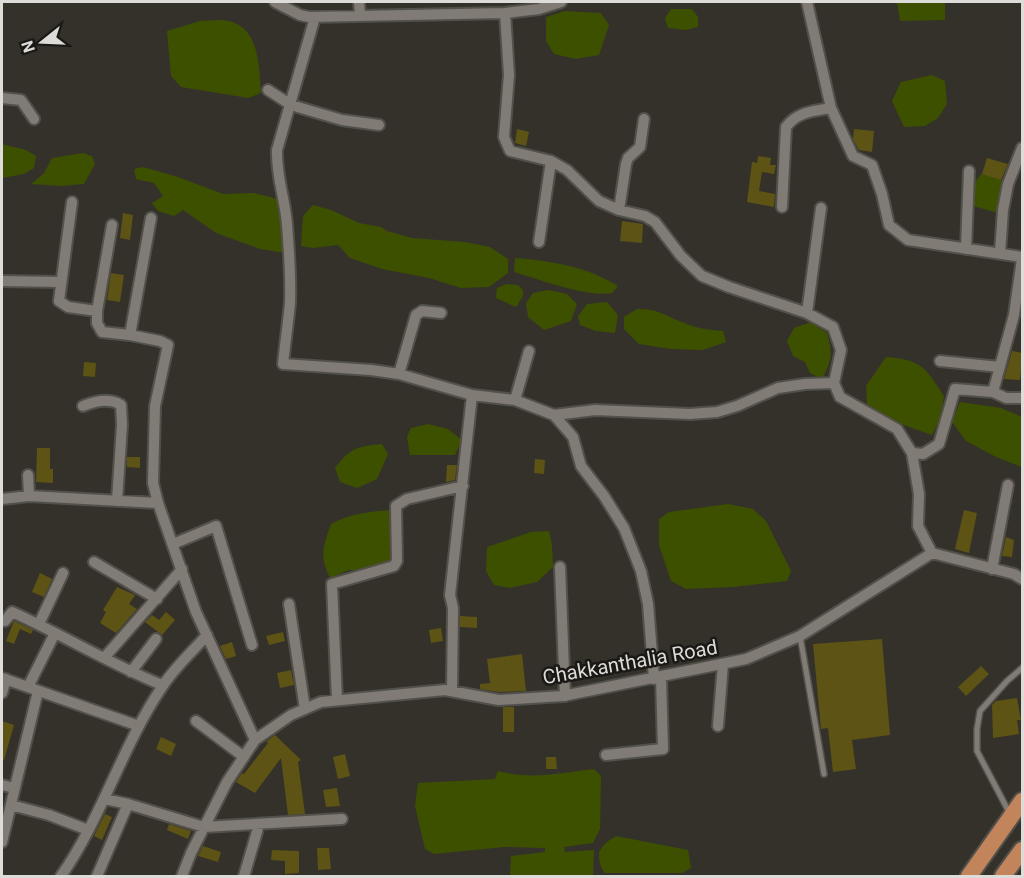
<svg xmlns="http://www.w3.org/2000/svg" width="1024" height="878" font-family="Roboto,sans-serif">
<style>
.water{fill:#3d5000}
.building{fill:#5c5315}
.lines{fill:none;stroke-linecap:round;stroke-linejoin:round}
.service-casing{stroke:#52504a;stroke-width:8}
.minor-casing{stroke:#52504a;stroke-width:14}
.trunk-casing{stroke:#52504a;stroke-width:20}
.service{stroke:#807b75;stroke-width:5}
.minor{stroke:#807b75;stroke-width:10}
.trunk{stroke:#c2845a;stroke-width:16}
.labels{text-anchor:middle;stroke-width:5;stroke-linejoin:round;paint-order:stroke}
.street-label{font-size:20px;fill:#dedcd8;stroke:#1b1916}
</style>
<rect width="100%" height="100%" fill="#34312b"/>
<!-- water -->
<path class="water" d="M897 2H945V20L900 21Z
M671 9H692L698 17V27L686 30 668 28 665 18Z
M565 11 601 13 609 25 599 55 576 59 554 54 546 41V17Z
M200 21C209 21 220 19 229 21 260 28 259 68 261 93L248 98 181 87 171 76 167 31Z
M932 75 945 81 947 104 938 118 925 126 904 127 892 101 901 82Z
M2 144 26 150 36 156 34 168 24 174 2 178Z
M83 153 92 156 95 164 84 184 61 186 31 184 44 173 52 158Z
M143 167 178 177 223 194 254 193 278 199 285 217V253L260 249 216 233 183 210 174 216 158 211 152 203 163 196 154 183 136 179 134 169Z
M981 174H993L1006 183 998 213 973 206 971 188Z
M313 205 331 210 359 223 381 227 387 231 412 238 465 242 490 247 508 259V273L489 287 461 288 429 278 382 269 350 258 338 245 313 248 301 246 303 216Z
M515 258C551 261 586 266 618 286L612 293C589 298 538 279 514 272Z
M506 284 518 285 523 290V296L516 307 496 298 497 288Z
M549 290 567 294 577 304 571 321 544 330 528 317 526 303 533 293Z
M607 302 618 315 615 333 596 331 580 325 578 316 587 304Z
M637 309C659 309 663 315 682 322 695 328 709 330 723 331L726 342 703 350 671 349 639 344 624 329V317Z
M811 322 827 333C833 354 832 360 822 379L810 373 805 362 793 356 787 341 794 328Z
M886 357C922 360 925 367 944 396L940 419 932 435 895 422 867 405 866 386Z
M960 402 1001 408 1022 417V467L996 457 966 441 952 422Z
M428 424 448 429 462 440 455 455H410L407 437 411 428Z
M382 444 388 454 377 479 357 488 340 482 335 468C350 448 358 446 382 444Z
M728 504 753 509 766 521 791 571 787 581 733 587 686 589 671 581 659 545V519L669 512Z
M395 510V555L388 565 368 570H349L330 578C319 556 323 547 331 524 351 513 373 511 395 510Z
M549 531 552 546 553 567 537 582 510 588 494 585 486 571 487 547 531 532Z
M594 769 601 776 600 829 593 843 564 847 565 852 594 850 593 876H510L511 856 545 852V848L504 847 434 854 425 849 415 806 418 783 495 779 498 771C532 780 559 773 594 769Z
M616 836 688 850 691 868 682 873H604C594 854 599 846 616 836Z"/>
<!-- building -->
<path class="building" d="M517 129 529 132 526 146 515 143Z
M854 129 874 131 872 152 859 150 853 139Z
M758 156 771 158 770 165H776L774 174 762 172 759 191 775 194 774 207 747 202 752 162 757 163Z
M987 158 1008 164 1001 180 982 174Z
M123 213 133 215 130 240 120 238Z
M622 221 643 224 642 243 620 241Z
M111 273 124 275 120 302 107 300Z
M1012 351 1023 353 1020 380 1004 379Z
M84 362 96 363 95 377 83 376Z
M37 448H50V469H53V483L36 482Z
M127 457H140V468L127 467Z
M535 459 545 460 544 474 534 473Z
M447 465H457L455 480 446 482Z
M964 510 977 513 969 553 955 549Z
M1006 537 1014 540 1012 557 1002 556Z
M40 573 52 579 44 597 32 592Z
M117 587 135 595 129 604 137 609 116 633 100 623 106 612 103 610Z
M166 612 175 620 162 635 145 622 152 615 159 620Z
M460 616 477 617V628L460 627Z
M14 621 33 630 31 634 20 629 14 644 6 641Z
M441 628 443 641 431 643 429 630Z
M283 632 285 641 269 645 266 636Z
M882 639 890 735 852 740 856 769 833 772 828 728 821 729 813 644Z
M232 642 236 656 226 659 220 646Z
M522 654 526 691 499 692 480 689V684L490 683 487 659Z
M981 666 989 674 966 696 958 687Z
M291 670 294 685 280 688 277 673Z
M1017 698 1021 720H1017L1019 734 993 738 992 705 996 701Z
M503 707H514V732H503Z
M2 721 14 725 4 760 2 759Z
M275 735 301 760 298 762 305 814 288 815 281 758 255 793 236 782 242 773 244 774 268 743 266 742Z
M161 737 176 744 171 756 156 749Z
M345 754 350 776 338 779 333 757Z
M546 757H556L557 769H546Z
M337 788 340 806 326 807 323 790Z
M105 814 112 817 102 840 94 836Z
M169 824 191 831 188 839 167 830Z
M203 846 221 852 218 862 198 856Z
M317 848H329L331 869 318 870Z
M272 850 299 851V873L285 874V861L271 860Z"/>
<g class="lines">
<defs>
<path id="service" d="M800 636 824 774
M1010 814 977 751V729L980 711 1007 681 1022 668"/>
<path id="minor" d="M275 2 300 15 309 17 505 13 509 75 504 137 510 151 551 161 567 170 599 201 619 210 645 216 655 222 681 256 702 276 729 287 807 313 833 327 841 350 834 383 840 397 897 429 912 453 919 494 918 526 932 553 1014 574 1022 579
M359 2 360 15
M807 2 831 108 853 156 872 165 882 194 889 225 908 240 1022 257
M505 13 539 9 561 2
M315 17 277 150C276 176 285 199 287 224 289 250 291 277 290 303 288 324 285 344 283 364L371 370 399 374 472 395 515 400 554 415 573 437 581 466 604 496 624 528 641 571 648 604 654 679
M268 90 291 105 342 120 379 125
M2 98 21 100 34 119
M72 202 59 301 68 307 97 311
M782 207 786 127C797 112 813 111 831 108
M619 210 626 164 628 158 640 147 644 119
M151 218 130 335 160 341 168 345 155 406 153 483 158 503 196 612 255 740
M112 225 97 311V323L102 332 130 335
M539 242 551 161
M966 249 969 171
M1000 253 1003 210 1008 184 1022 148
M2 281 61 282
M807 313 821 208
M940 361 1000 367
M399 374 416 315 422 311 441 313
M993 392 1006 398H1022
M515 400 529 351
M83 406C95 401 110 398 121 405L122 425 117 501
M554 415 595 410 690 414 717 412 737 406 778 388 805 384 834 383
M912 453 923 454 939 444 955 389 993 392 1014 315 1022 259
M28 475 29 496 158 503
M2 499 29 496
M173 544 216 526 252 645
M94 562 157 599
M560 567 565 696
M992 569 1008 485
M289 604 305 709
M2 620 5 621 12 612C63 635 110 664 162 685
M39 624 63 573
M104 658 182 569
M131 672 156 639
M2 678 139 726
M28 687 55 633
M452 691 453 608 450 595 472 395
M2 693 6 679
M337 700 332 584 394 566 397 561 396 506 407 499 463 486
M196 721 244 757
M718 726 723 664
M606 755 663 749 661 677
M2 785 14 788
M105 799 128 804 204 827 342 819
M11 805 49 815 88 830
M2 842 38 691
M61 876C102 818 122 746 162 687 174 668 192 652 207 635
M97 876 128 804
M182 876 191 853 227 782 255 740 291 715 321 702 445 690 499 700 563 696 746 659 800 636 932 553
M244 876 259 825"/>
<path id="trunk" d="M969 876 1022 801
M1003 876 1022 850"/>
</defs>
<!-- service casing -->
<use href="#service" class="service-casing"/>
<!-- minor casing -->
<use href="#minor" class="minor-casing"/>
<!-- trunk casing -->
<use href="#trunk" class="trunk-casing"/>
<!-- service -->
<use href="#service" class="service"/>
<!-- minor -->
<use href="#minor" class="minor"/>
<!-- trunk -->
<use href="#trunk" class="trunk"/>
</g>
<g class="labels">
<!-- street labels -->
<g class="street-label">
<text transform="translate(630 662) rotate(-10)" y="7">Chakkanthalia Road</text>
</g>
</g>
<!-- border -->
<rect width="1024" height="878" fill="none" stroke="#dedcd8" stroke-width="6"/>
<!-- north arrow -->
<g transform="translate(42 42) rotate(252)" stroke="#1b1916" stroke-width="4.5" paint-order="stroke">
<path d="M0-4.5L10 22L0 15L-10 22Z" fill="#dedcd8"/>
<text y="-9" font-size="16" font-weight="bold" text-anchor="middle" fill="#dedcd8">N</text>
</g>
</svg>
